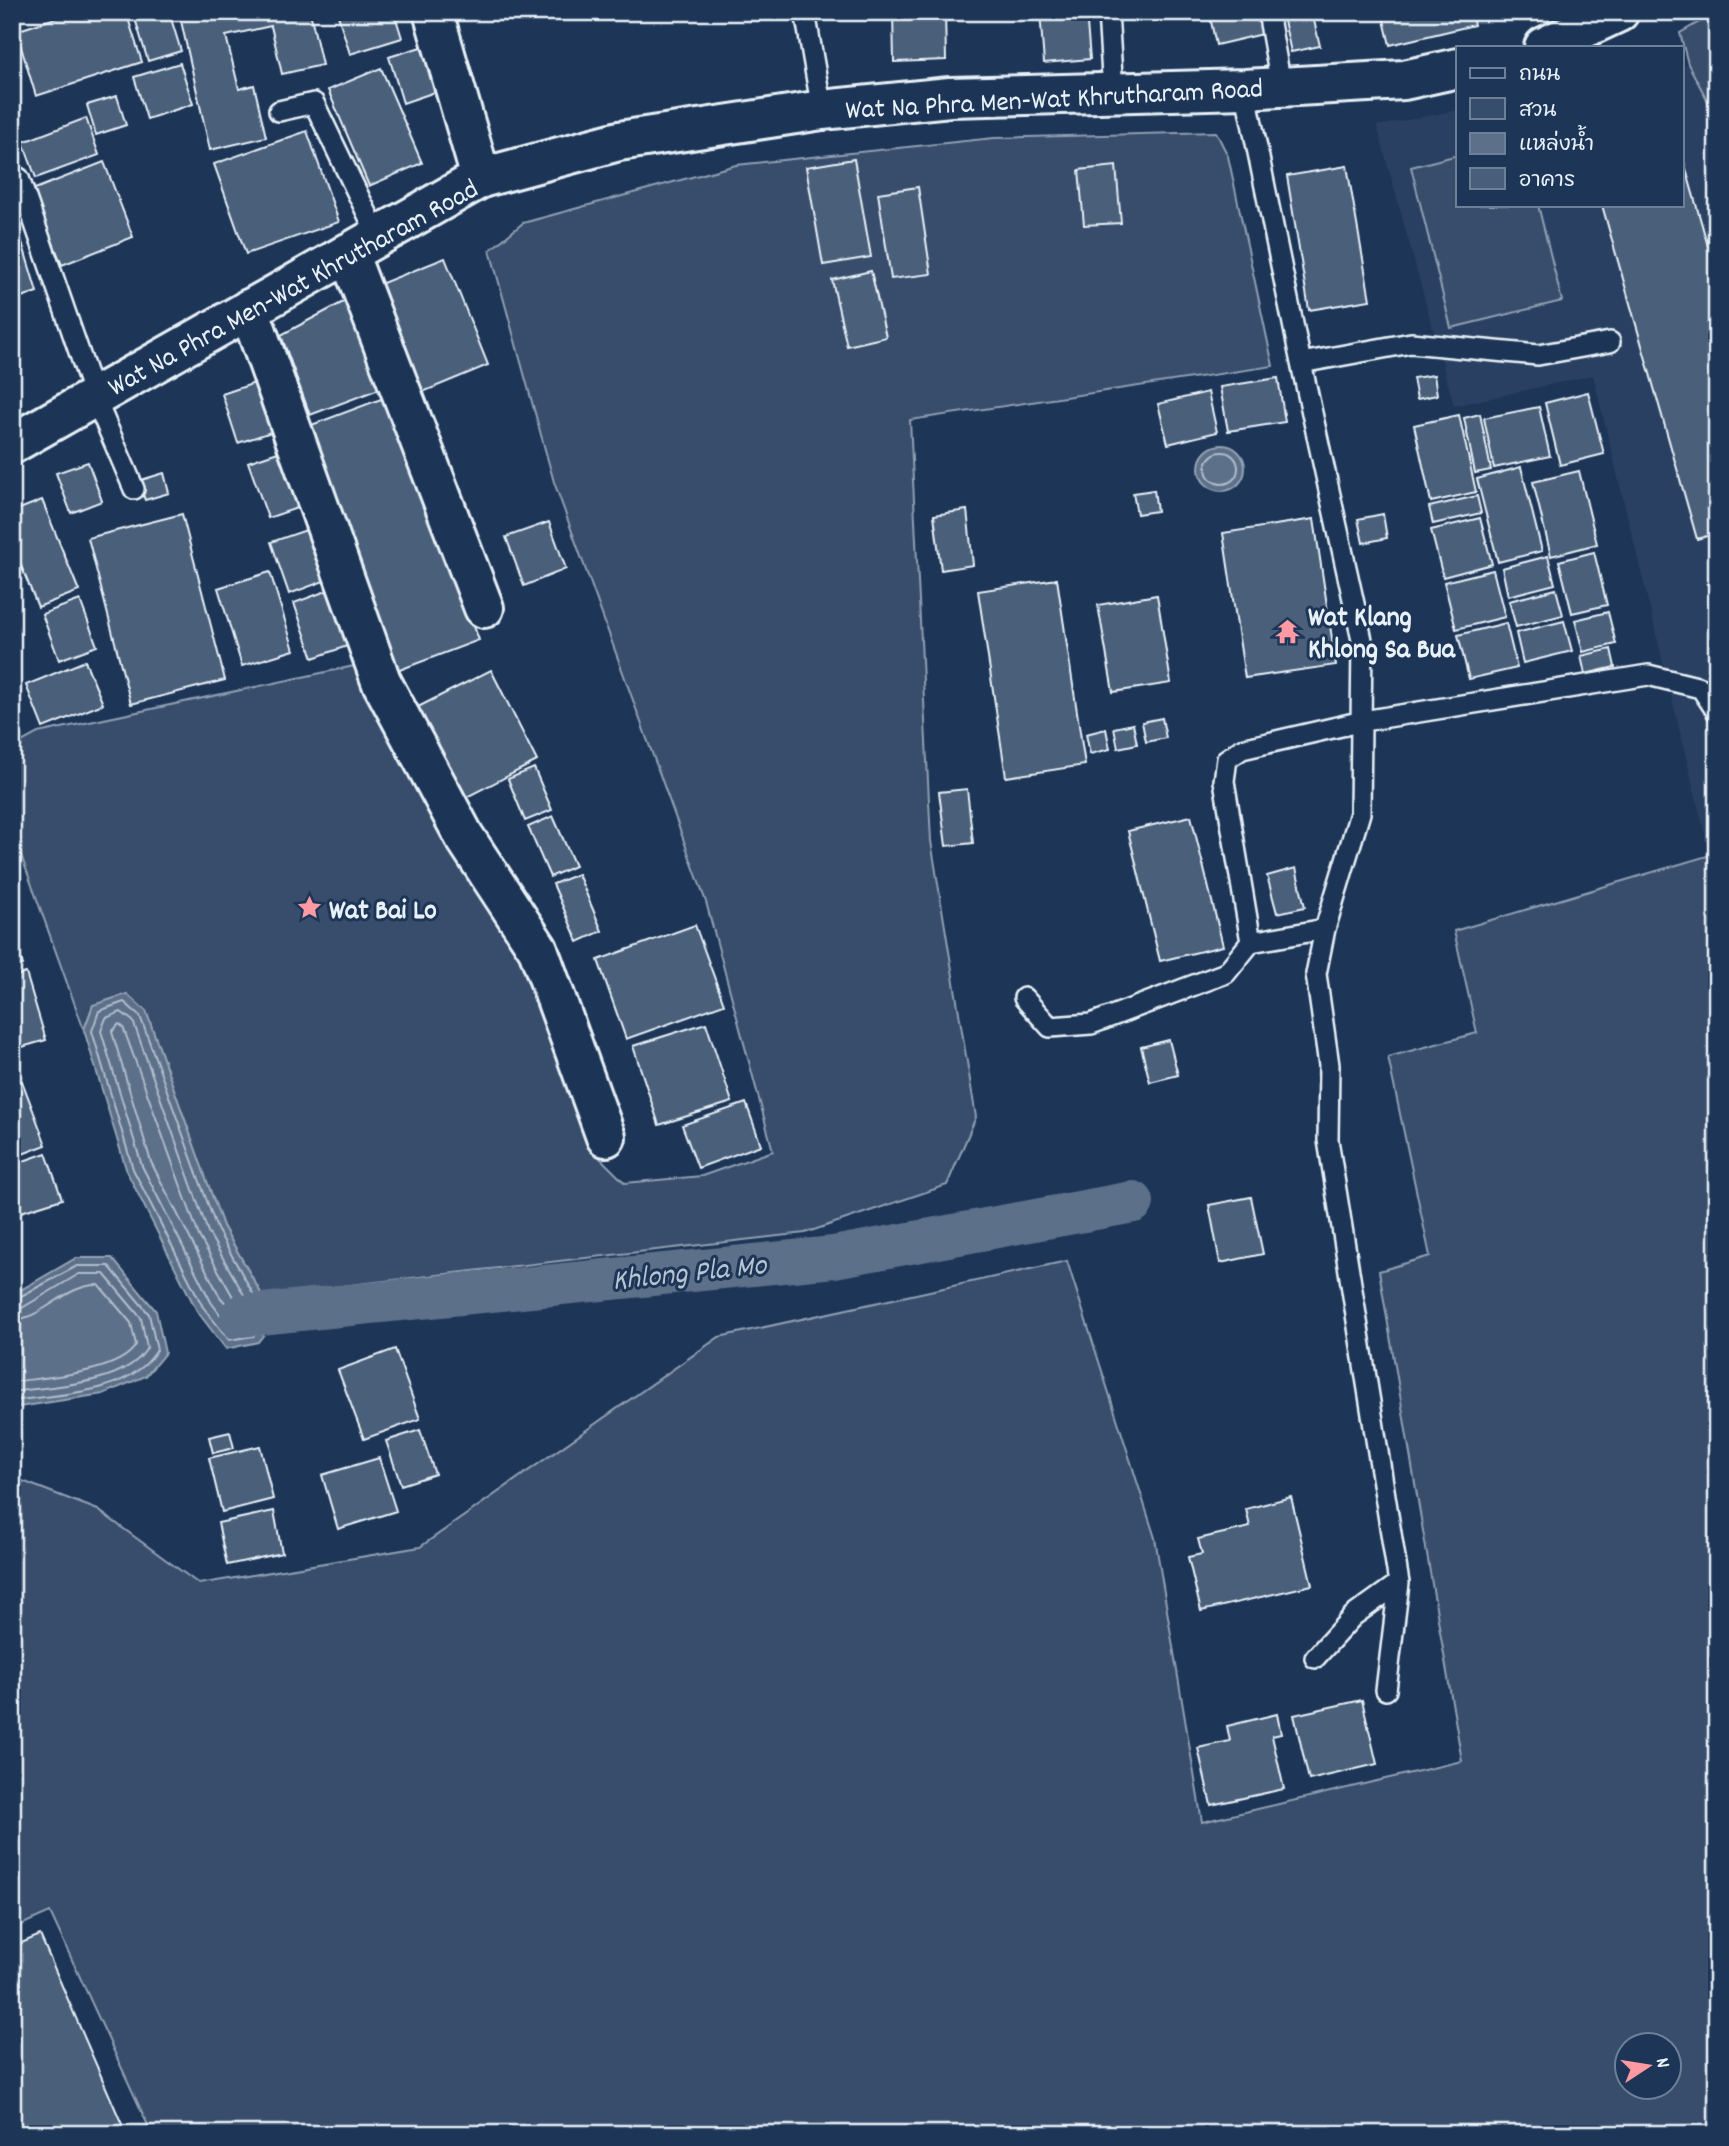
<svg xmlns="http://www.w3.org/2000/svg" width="1729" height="2146" font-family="Dekko,'Playpen Sans Thai',sans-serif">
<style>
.built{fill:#2a4162}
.green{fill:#374d6c;stroke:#909fb2;stroke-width:2;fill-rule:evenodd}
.water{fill:#5d7089;stroke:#95a4b5;stroke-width:2}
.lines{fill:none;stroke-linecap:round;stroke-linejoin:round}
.shore{stroke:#b0bdcc;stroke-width:2}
.canal{stroke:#5d7089;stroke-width:42}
.building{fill:#495e7a;stroke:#e8f1f8;stroke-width:2}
.service-casing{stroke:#e8f1f8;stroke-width:24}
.minor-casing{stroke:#e8f1f8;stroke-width:44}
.tertiary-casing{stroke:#e8f1f8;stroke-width:44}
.service{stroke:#1d3557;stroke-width:19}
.minor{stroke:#1d3557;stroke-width:38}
.tertiary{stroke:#1d3557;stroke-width:38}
.labels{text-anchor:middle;stroke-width:6;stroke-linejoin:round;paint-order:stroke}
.street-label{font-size:28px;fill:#e8f1f8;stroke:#1d3557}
.poi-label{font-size:28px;font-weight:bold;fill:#e8f1f8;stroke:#1d3557;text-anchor:start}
.water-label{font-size:30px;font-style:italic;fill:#b7c4d1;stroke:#1d3557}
</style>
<rect width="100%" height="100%" fill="#1d3557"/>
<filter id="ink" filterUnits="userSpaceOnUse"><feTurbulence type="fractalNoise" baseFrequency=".0143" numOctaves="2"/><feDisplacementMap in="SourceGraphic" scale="14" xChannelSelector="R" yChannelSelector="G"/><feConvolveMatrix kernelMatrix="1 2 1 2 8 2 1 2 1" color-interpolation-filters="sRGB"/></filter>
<g filter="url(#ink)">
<!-- built -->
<path class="built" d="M1688 64 1717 118V853L1710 855 1593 375 1454 406 1377 126 1458 110V205H1682V66Z"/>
<!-- green -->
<path class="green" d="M1717 12V118L1688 64 1680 33Z
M1216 132 1228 156 1273 366 910 420 931 841 976 1117 947 1185 805 1233 262 1295 223 1226 146 1011 93 1005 84 1030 12 830V747L38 733 359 665 525 957 593 1151 625 1183 702 1176 773 1151 706 902 554 482 490 250 523 223 736 165 994 138Z
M1458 155V205H1538L1562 301 1451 328 1411 167Z
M1717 853V2134H152L50 1912 12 1929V1477L98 1510 199 1584 420 1547 719 1337 1067 1261 1155 1538 1202 1822 1462 1761 1379 1271 1430 1256 1388 1057 1477 1033 1454 931ZM1670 2044V2086H1628V2044Z"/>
<!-- water -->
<path class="water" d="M1199 468a23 23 0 1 1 46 0a23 23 0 1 1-46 0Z
M127 994 146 1011 223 1226 262 1295 268 1329 258 1342 226 1349 197 1311 127 1172 84 1030 93 1005Z
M76 1258H112L156 1311 165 1353 146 1376 103 1394 12 1408V1295Z"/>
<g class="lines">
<!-- shore -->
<path class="shore" d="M1206 468a16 16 0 1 1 32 0a16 16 0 1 1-32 0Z
M124 1002 140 1016 217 1229 255 1297 261 1326 254 1336 229 1340 203 1307 133 1169 92 1031 99 1011Z
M121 1012 133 1021 208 1232 247 1300 251 1324 249 1328 232 1331 211 1302 142 1166 101 1031 106 1018Z
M119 1024 123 1027 199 1236 237 1304 236 1314 220 1297 151 1162 112 1032Z
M12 1301 77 1266H109L149 1314 157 1350C130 1395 59 1394 12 1401
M12 1310 22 1308 79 1274H104L141 1318 147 1348C126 1385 52 1386 12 1392
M12 1320C44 1319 65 1284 99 1285L131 1323 136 1345C119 1374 44 1377 12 1382"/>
<!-- canal -->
<path class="canal" d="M241 1316 834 1257 1133 1202"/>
</g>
<!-- building -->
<path class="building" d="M74 12H126L142 62 36 96 16 31Z
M133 12H169L181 51 148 61Z
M179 12H310L322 65 282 74 271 26 226 36 239 89 254 85 266 137 210 150Z
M337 12H394L402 38 350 54Z
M893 12H945L946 60 894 62Z
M1040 12H1086L1090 59 1044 63Z
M1209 12H1258L1263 34 1216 45Z
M1282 12H1312L1320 46 1291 52Z
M1382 12H1471L1474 25 1390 45Z
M12 46 21 75 12 77Z
M424 46 438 91 403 103 389 57Z
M180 63 193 104 147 119 134 77Z
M381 68 422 163 369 186 328 90Z
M117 96 126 125 96 135 87 105Z
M86 118 99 155 36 178 23 142Z
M307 131 339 222 246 254 214 164Z
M1682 155 1717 278V533L1697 539 1602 205H1682Z
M854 159 871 257 823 265 806 167Z
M104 162 133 237 62 265 32 190Z
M1116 166 1121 223 1084 225 1079 170Z
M1347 166 1370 300 1309 310 1287 176Z
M918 187 931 274 891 279 878 193Z
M1717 234V266L1708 237Z
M21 239 37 292 12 300V241Z
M445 258 488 365 418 394 375 286Z
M871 271 886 337 847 346 832 280Z
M349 299 382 388 310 415 281 335Z
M1434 375 1437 395 1417 399 1413 378Z
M1278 378 1285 422 1228 431 1220 387Z
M267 379 283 428 238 443 222 394Z
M1208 392 1217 432 1168 444 1158 404Z
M1588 392 1604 454 1560 465 1545 403Z
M389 396 479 640 397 671 306 427Z
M1539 407 1550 456 1494 468 1484 418Z
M1480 414 1491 470 1475 473 1464 418Z
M1459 415 1476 492 1431 502 1414 425Z
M290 448 309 504 268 518 248 462Z
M88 462 102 501 71 513 56 473Z
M1521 467 1542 551 1498 562 1477 479Z
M1579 471 1597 544 1551 556 1533 482Z
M164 473 169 493 145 500 138 481Z
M1154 490 1157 511 1137 514 1133 493Z
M1477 496 1481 513 1433 524 1429 507Z
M42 500 79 591 38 607 12 544V512Z
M967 510 973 565 941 570 934 515Z
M182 514 225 680 131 704 88 538Z
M1383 514 1387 538 1363 543 1358 519Z
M1480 518 1492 564 1443 577 1431 530Z
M1314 519 1336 665 1245 678 1223 533Z
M549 522 566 569 524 586 506 537Z
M318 526 335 577 289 594 271 542Z
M1594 552 1607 605 1572 613 1559 561Z
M1548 556 1555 584 1508 596 1502 568Z
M1493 570 1505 617 1456 629 1444 582Z
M270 572 294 650 242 666 218 588Z
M1057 579 1085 765 1006 777 978 591Z
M337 587 356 643 313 658 294 603Z
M1556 589 1563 615 1516 627 1509 601Z
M1157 595 1171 683 1113 692 1098 605Z
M80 600 97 646 59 660 42 614Z
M1608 612 1616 644 1583 652 1575 620Z
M1564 621 1572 651 1523 663 1516 633Z
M1506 623 1517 668 1469 679 1458 635Z
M1611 649 1615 667 1585 674 1581 656Z
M85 661 103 704 43 728 26 685Z
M491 670 537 761 461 800 416 708Z
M1162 718 1166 738 1146 742 1142 722Z
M1133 724 1137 744 1118 748 1114 728Z
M1106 729 1110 749 1090 754 1086 734Z
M534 768 552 810 525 821 508 779Z
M967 789 973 843 946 846 939 792Z
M553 816 575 866 550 877 528 827Z
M1191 816 1223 946 1160 961 1128 831Z
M1296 868 1305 907 1277 913 1267 876Z
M578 874 602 931 578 942 553 884Z
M695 925 724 1004 626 1039 598 960Z
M12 931 23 965 12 968Z
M26 973 46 1040 12 1050V977Z
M706 1023 732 1102 659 1125 633 1046Z
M1169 1040 1178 1075 1150 1082 1141 1047Z
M22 1081 46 1145 12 1158V1084Z
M746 1103 761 1145 698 1168 682 1125Z
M46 1153 62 1199 21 1212 12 1186V1165Z
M1251 1197 1263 1254 1220 1263 1209 1205Z
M395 1349 420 1419 364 1439 338 1370Z
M420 1430 435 1474 401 1485 386 1441Z
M230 1432 234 1448 213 1453 209 1437Z
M260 1446 273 1499 222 1512 209 1458Z
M379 1458 396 1511 338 1529 322 1475Z
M1291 1497 1312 1585 1201 1611 1188 1557 1202 1554 1198 1539 1250 1527 1246 1509Z
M274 1511 282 1553 227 1565 218 1523Z
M1362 1700 1377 1764 1309 1780 1294 1715Z
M1277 1714 1281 1734 1272 1736 1284 1789 1211 1805 1198 1748 1230 1741 1227 1726Z
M40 1935 124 2129 112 2134H12V1947Z"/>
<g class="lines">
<defs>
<path id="service" d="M805 12 822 110
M1108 12 1113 92
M1268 12 1281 85
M1245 89 1301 363 1362 640 1360 813 1325 929 1316 974 1329 1065 1328 1140 1399 1583 1386 1690
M279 111 314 103 378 236
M19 178 95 398 134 489
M1301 363 1411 343 1538 355 1610 342
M1251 942 1325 929
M1024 998 1050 1027 1091 1024 1226 973 1251 942 1224 781 1227 759 1242 749 1363 721 1648 675 1701 688 1717 712
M1315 1658 1353 1616 1399 1583"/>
<path id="minor" d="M433 12 481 178
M348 253 484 608
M249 309 381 681 464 836 538 949 606 1137"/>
<path id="tertiary" d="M1544 47 1619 12
M12 444 481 178 619 141 822 110 950 97 1245 89 1404 80 1458 68"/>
</defs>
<!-- service casing -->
<use href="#service" class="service-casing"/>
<!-- minor casing -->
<use href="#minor" class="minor-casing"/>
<!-- tertiary casing -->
<use href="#tertiary" class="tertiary-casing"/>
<!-- service -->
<use href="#service" class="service"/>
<!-- minor -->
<use href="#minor" class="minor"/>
<!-- tertiary -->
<use href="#tertiary" class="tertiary"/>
</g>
</g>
<!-- icons -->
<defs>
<symbol id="temple-bare" viewBox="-9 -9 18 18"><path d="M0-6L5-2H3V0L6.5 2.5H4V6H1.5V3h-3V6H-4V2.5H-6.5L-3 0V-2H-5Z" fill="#ff9aa2" stroke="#1d3557" stroke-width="2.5" paint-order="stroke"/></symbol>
<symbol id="sight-bare" viewBox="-9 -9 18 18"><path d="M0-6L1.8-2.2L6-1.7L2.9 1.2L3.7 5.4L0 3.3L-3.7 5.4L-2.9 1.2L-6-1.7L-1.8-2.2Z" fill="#ff9aa2" stroke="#1d3557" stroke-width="2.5" paint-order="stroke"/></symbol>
</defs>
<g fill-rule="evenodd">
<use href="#temple-bare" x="1270" y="614" width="35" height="35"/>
<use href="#sight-bare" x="292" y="890" width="35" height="35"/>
</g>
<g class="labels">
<!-- street labels -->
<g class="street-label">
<text transform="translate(1054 97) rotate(-3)" y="10">Wat Na Phra Men-Wat Khrutharam Road</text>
<text transform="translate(292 286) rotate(-29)" y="10">Wat Na Phra Men-Wat Khrutharam Road</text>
</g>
<!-- poi labels -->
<g class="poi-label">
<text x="1308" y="625">Wat Klang<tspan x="1308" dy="32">Khlong Sa Bua</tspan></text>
<text x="329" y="918">Wat Bai Lo</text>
</g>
<!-- water labels -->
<g class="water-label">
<text transform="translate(689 1271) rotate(-6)" y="10">Khlong Pla Mo</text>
</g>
</g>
<!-- margin -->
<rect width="1729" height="2146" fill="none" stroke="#1d3557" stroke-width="42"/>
<rect x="21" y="21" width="1687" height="2104" fill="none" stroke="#e8f1f8" stroke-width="2.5" filter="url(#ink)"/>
<!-- legend -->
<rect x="1456" y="46" width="228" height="161" fill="#1d3557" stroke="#6e8097" stroke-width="2"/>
<rect x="1470" y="68" width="35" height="10" fill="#1d3557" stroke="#6e8097" stroke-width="2"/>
<text x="1519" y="80" font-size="21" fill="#e8f1f8">ถนน</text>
<rect x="1470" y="98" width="35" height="21" fill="#374d6c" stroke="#6e8097" stroke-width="2"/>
<text x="1519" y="116" font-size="21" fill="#e8f1f8">สวน</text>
<rect x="1470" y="133" width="35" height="21" fill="#5d7089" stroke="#6e8097" stroke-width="2"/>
<text x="1519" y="150" font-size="21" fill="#e8f1f8">แหล่งน้ำ</text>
<rect x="1470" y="168" width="35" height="21" fill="#495e7a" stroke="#6e8097" stroke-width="2"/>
<text x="1519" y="186" font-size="21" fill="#e8f1f8">อาคาร</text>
<!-- north arrow -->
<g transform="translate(1648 2066) rotate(78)"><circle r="33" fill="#1d3557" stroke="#6e8097" stroke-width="2"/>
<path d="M0-5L12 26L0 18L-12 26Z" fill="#ff9aa2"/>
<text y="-10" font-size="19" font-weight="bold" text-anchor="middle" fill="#e8f1f8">N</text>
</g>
</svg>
